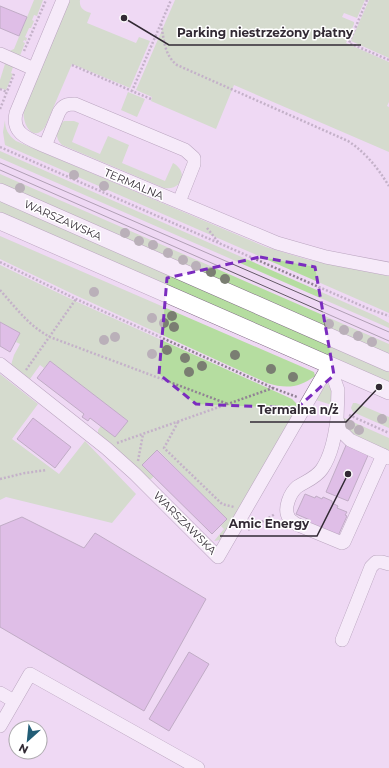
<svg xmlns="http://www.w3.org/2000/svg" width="389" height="768" font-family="Montserrat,sans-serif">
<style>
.green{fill:#b5dda0}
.building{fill:#cc9ed7;stroke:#88758d}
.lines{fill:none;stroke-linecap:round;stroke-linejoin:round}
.minor-casing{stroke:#7c6880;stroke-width:14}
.major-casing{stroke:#7c6880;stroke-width:18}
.path{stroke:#918294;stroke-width:2.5;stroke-dasharray:2 2;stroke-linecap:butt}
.minor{stroke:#fff;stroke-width:13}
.major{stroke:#fff;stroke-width:17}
.tram{stroke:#655968;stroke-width:1}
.tree{fill:#7a7e72}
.marked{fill:none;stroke:#7b2cbf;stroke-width:3;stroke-dasharray:8 5;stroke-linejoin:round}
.labels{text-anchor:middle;stroke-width:3;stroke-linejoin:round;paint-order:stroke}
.street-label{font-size:11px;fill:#322a34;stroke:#fff}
.leader{fill:none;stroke:#322a34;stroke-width:1.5}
.callout-dot{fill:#322a34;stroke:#fff;stroke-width:1.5}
.callout-label{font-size:12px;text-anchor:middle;font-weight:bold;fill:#322a34;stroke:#fff;stroke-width:3;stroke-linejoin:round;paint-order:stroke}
</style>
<rect width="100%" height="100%" fill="#efd9f4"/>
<!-- green -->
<path class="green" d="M34 0H43L37 16 34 15 32 20 34 21 31 28H29L25 37 27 38 26 41 24 40 23 42 25 43 19 58 7 52 14 49Z
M70 0H80C79 8 84 11 91 13L87 23 136 43 139 37 150 41 130 88 72 64 45 127C33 144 21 123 24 109Z
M175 0H365L357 18 344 13 342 17 354 22V24L346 43 389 62V102L387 106 389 107V152L234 85 216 129 151 101 152 97 136 90Z
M369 0H389V58L351 41Z
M0 58 16 66 15 68 13 67 11 73 13 74 6 90 0 88V80L5 64 0 61Z
M128 92 145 99 137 117 121 110Z
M5 120C5 129 8 135 16 141L266 247 309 260 389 276V313L5 145 3 132Z
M64 121H74L79 123 72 142 100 154 108 136 129 145 122 163 165 181 173 163C189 172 182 191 164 188L62 145C54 138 56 128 64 121Z
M0 151 376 316 389 323V328L0 158Z
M0 174 389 344V356L0 185Z
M0 200 389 371V384L0 214Z
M0 236 314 372 315 376C299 388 286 389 267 383L75 295 0 259Z
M0 265 73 300 292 399 297 404 298 408 220 540 214 541 224 529 221 526 227 519 158 450 143 465 154 476 151 479H147L98 434V430L101 426 115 437 128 421 50 361 44 368 40 365 30 379 11 365 14 355 20 344 16 342 20 333 0 322Z
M0 374 38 404 12 439 59 474 85 441 136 494 112 523 6 497 0 500Z
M327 383 332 391V405L316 400Z
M353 403H356L389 417V428L353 412 351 408Z
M342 417 389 438V453L357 439 345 428Z"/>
<!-- building -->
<path class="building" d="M0 6 27 17 19 36 0 28Z
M0 322 20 333 10 352 0 346Z
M50 361 128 421 115 437 90 418 88 421 82 417 84 414 37 378Z
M33 418 71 447 55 468 17 439Z
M347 443 369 453 348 501 326 492Z
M157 450 227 519 212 534 142 465Z
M305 494 315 498 316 496 322 499 323 497 332 501V503L338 506 337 508 347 512 345 515 347 516 338 536 308 524 310 520 296 514Z
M22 517 84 548 95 533 206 599 144 711 0 627V526Z
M189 652 209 664 169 731 149 719Z"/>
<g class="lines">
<defs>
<path id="minor" d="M63 0 16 113C11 134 29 139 45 146L277 243 326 257 389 269
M0 54 34 69
M45 146 59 112C63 105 67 104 75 104L185 150 194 158V164L179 202
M0 364 106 448 135 474 218 557 329 365
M329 365 338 390 337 419 341 431 350 440 389 458
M337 419C335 436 332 454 322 469 316 478 306 481 297 487 290 493 283 509 289 518 290 520 293 522 296 524L342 543 344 542 383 455
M342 640 371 567 376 562H382L389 564
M0 693 14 701
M0 726 30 674 198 768"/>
<path id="major" d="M0 192 389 363
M0 221 389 391"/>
</defs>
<!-- minor casing -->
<use href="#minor" class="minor-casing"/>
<!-- major casing -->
<use href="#major" class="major-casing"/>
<!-- path -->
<path class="path" d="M367 0 349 43 389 60
M161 24C164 39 164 55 177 65L348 141C366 153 377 167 389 186
M24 51 46 0
M72 65 132 91
M0 89 7 92
M151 99 132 91 171 0
M0 109 14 74
M0 147 369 309 389 316
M207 228 219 243
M0 262 76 299 273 388 297 397
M0 290C16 308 29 326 50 337L228 404
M26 370 76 299
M349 415 389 433
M178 422 164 448 222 504 234 507
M117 443 273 388
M138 461 143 434
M0 479 25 473 47 470
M248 530 275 514"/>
<!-- minor -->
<use href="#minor" class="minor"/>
<!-- major -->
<use href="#major" class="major"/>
<!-- tram -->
<path class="tram" d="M0 163 389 332
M0 170 389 341"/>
</g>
<!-- trees -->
<g class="tree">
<circle cx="74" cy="175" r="5"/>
<circle cx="104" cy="186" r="5"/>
<circle cx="20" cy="188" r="5"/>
<circle cx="125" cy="233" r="5"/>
<circle cx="139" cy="241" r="5"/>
<circle cx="153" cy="245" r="5"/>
<circle cx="168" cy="253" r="5"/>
<circle cx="183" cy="260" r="5"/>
<circle cx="196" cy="266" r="5"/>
<circle cx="211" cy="272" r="5"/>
<circle cx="225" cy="279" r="5"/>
<circle cx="94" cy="292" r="5"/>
<circle cx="172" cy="316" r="5"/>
<circle cx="152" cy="318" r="5"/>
<circle cx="164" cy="323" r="5"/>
<circle cx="329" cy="324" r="5"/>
<circle cx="174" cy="327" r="5"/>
<circle cx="344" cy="330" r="5"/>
<circle cx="358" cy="336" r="5"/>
<circle cx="115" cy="337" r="5"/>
<circle cx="104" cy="340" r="5"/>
<circle cx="372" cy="342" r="5"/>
<circle cx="167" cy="350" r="5"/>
<circle cx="152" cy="354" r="5"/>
<circle cx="235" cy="355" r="5"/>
<circle cx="185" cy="358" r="5"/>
<circle cx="202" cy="366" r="5"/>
<circle cx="271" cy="369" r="5"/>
<circle cx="189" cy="372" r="5"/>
<circle cx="293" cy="377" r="5"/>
<circle cx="382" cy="419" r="5"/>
<circle cx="350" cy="425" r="5"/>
<circle cx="359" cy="430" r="5"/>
</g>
<!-- marked area -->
<path d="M0 0H389V768H0ZM260 257 315 267 334 375 297 408 196 404 159 374 167 278Z" fill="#efd9f4" fill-opacity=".55" fill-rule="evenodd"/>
<path class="marked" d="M260 257 315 267 334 375 297 408 196 404 159 374 167 278Z"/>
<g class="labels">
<!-- street labels -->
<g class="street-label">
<text transform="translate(134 184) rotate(23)" y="4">TERMALNA</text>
<text transform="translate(63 220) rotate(24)" y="4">WARSZAWSKA</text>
<text transform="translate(185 523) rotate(45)" y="4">WARSZAWSKA</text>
</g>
</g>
<!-- callouts -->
<path class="leader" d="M124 18L169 45H361M379 387L346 422H250M348 474L317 536H220"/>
<g class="callout-dot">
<circle cx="124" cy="18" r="4"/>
<circle cx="379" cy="387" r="4"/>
<circle cx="348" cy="474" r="4"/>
</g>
<g class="callout-label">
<text x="265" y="37">Parking niestrzeżony płatny</text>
<text x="298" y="414">Termalna n/ż</text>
<text x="269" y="528">Amic Energy</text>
</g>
<!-- north arrow -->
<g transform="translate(28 740) rotate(207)"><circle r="19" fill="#ffffff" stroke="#adaaae"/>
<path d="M0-3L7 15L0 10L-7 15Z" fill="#225d76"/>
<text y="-6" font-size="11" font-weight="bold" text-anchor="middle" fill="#322a34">N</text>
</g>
</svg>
